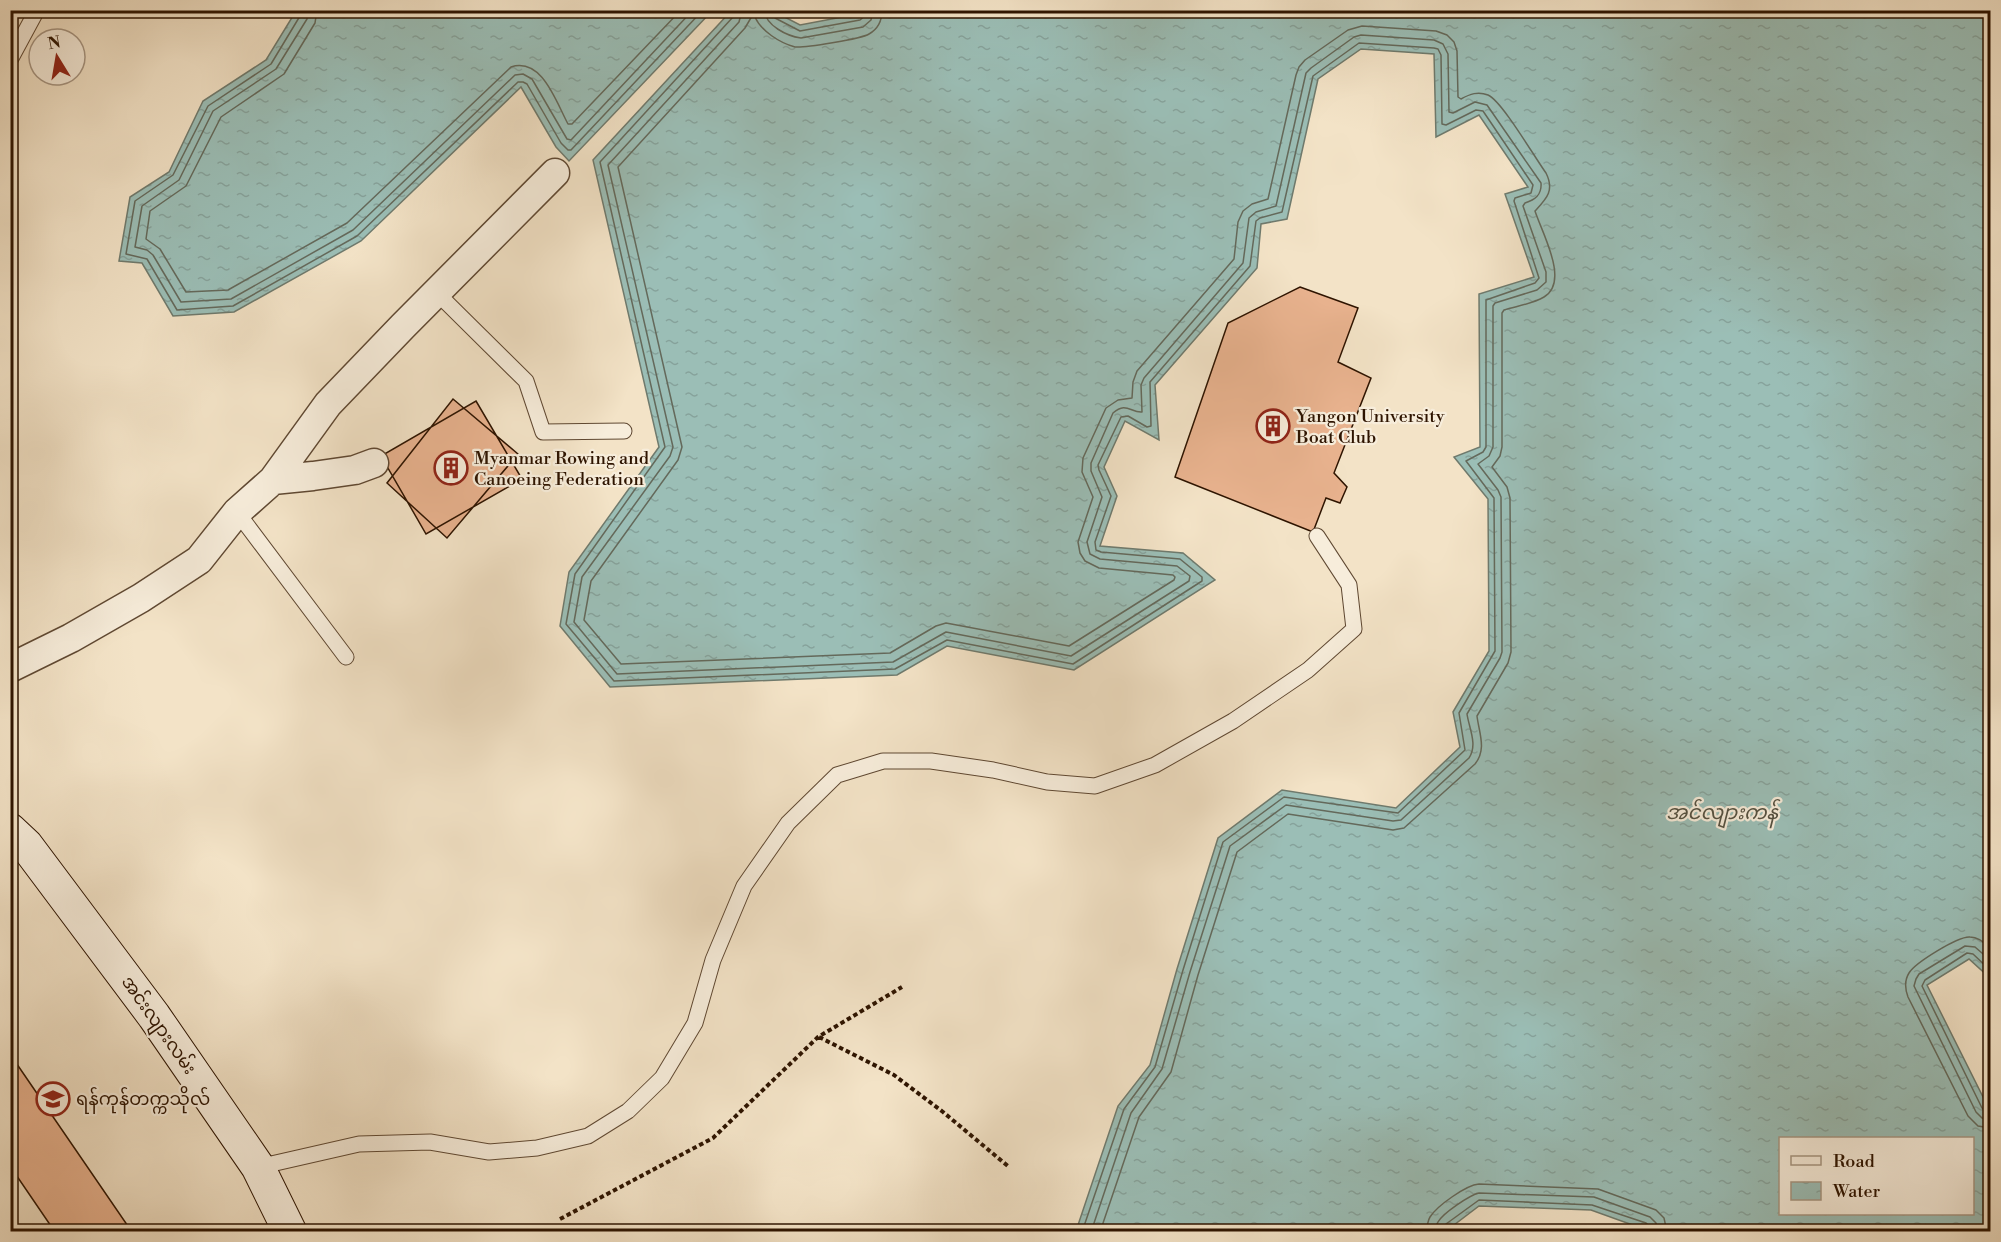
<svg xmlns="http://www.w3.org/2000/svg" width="2001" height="1242" font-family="'Libre Bodoni','Noto Sans Myanmar',serif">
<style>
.water{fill:url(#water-ripples);stroke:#6f7a6d;stroke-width:1.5;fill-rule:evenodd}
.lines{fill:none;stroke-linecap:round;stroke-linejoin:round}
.shore{stroke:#64695b;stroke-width:1.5}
.building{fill:#e8b28e;stroke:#2e1400;stroke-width:1.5}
.lane-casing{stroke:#5f4832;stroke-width:17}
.street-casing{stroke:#5f4832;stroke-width:31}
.secondary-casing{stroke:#2e1400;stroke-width:35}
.path{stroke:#2e1400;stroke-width:4;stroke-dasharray:4.5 3;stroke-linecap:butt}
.lane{stroke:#f7eddb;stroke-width:15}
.street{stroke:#f7eddb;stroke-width:28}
.secondary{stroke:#f7eddb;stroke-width:33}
.labels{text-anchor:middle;stroke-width:4.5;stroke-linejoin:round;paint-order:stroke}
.poi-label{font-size:18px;fill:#2e1400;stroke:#f7eddb;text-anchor:start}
.street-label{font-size:18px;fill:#2e1400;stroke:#f7eddb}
.water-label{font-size:20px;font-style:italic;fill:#545040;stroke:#f7eddb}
</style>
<defs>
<pattern id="water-ripples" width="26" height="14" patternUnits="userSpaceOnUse" patternTransform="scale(1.5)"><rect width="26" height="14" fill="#9bbeb6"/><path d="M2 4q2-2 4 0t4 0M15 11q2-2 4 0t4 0" fill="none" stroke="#86a29b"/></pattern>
</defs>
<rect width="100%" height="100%" fill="#f3e3c7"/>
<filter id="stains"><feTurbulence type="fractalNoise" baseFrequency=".00333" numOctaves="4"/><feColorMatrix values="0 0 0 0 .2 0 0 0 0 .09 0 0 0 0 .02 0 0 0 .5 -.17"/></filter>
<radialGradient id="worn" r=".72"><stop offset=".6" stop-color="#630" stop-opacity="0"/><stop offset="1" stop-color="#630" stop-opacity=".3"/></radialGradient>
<!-- water -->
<path class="water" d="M862 10 1990 11V978L1969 959 1927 985 1990 1111V1206L1985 1208 1990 1216V1231L1652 1232 1591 1210 1479 1206 1446 1231H1076L1118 1106 1150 1065 1177 969 1218 838 1282 790 1396 808 1460 747 1453 712 1489 651 1488 499 1454 457 1480 447 1479 294 1534 277 1505 194 1528 187 1479 115 1436 137 1434 54 1361 49 1318 79 1287 219 1261 224 1257 268 1155 385 1159 440 1125 421 1104 467 1117 496 1100 546 1183 553 1215 580 1074 670 947 646 897 675 610 687 560 626 569 572 659 447 593 160 731 11H773L800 25 858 14ZM1780 1138H1972V1214H1780Z
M296 11V10L712 11 569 161 556 147 521 87 361 241 234 312 173 316 142 263 119 261 130 197 169 172 203 101 266 60Z"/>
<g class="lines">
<!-- shore -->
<path class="shore" d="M301 10 300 16 271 64 208 106 173 175 135 201 126 254 147 259 177 310 233 306 357 236 518 82H523L527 84 561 143 568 150H571L703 10
M308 10 307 19 276 69 213 111 179 180 142 206 135 247 147 250 153 255 181 302 231 299 353 230 515 75 523 74 532 79 567 139 571 140 693 10
M317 10 315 23 284 74 221 117 186 186 150 211 146 239 160 249 186 292 228 290 347 223 511 67C542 57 556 102 568 124H572L681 10
M735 10 733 17 600 162 665 447 575 574 566 624 614 681 895 669 947 640 1073 664 1202 581V577L1180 559 1101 552 1096 550 1095 542 1111 496 1099 470 1098 465 1121 417 1128 416 1147 427 1151 426 1150 382 1250 266 1256 221 1260 218 1282 212 1313 76 1359 43 1434 48 1438 49 1441 55 1442 124 1446 125 1476 110 1483 111 1533 185 1531 193 1515 198 1514 201 1539 278 1535 283 1486 300V447L1483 452 1466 461 1494 498 1495 651 1459 713 1465 750 1398 813 1284 797 1223 842 1183 970 1155 1067 1124 1109 1082 1232
M742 10 739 22 608 165 673 447 670 456 582 577 574 622 617 674 893 662 946 632 1071 656 1189 581 1190 576 1177 566 1100 559 1090 554 1087 542 1102 497 1091 471V463L1113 413C1126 401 1131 413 1142 412L1141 385 1144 378 1243 263 1249 218 1256 212 1276 206 1306 73 1311 68 1354 37 1361 35 1434 40 1443 44 1448 54 1449 112 1453 113 1475 102 1487 105 1541 183C1542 195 1535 200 1525 203L1523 206 1546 272V282L1537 290 1495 303 1493 306V447L1489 456 1478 464 1498 490 1501 497 1502 652 1500 658 1467 714C1469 728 1478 745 1469 758L1401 820 1393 821 1286 805 1230 846 1190 972 1162 1069 1131 1113 1091 1232
M764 10C766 26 787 36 801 38L863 27 871 20 873 10
M772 10 775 18 800 31 860 20 865 16 866 10
M882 10C882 20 878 29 869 34 861 39 804 48 795 47 780 43 761 31 755 17L752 16 745 28 618 167 682 447 678 460 591 581 584 620 621 664 890 653 936 626 946 623 1069 646 1174 580 1175 577 1173 575 1099 568 1085 561 1080 553 1078 542 1093 497 1082 472 1083 458 1106 408 1118 400 1132 398 1133 382 1137 371 1234 259 1238 222 1243 211 1252 204 1268 199 1296 75 1299 67 1305 60 1348 30 1362 26 1436 31 1447 35 1454 42 1457 51 1458 97 1461 99C1470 94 1478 91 1488 95 1502 101 1535 158 1546 173 1555 191 1546 199 1535 211 1542 233 1570 282 1544 297 1532 304 1517 306 1504 310L1502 313V447L1500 456 1492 467 1507 487 1510 498 1511 652 1508 663 1477 716C1479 733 1487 749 1475 764L1404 828 1393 830 1288 814 1237 852 1198 975 1171 1072 1139 1117 1100 1232
M1990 948C1984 943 1979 937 1970 937 1958 936 1915 963 1909 973 1904 981 1905 989 1908 997L1968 1116 1978 1126 1990 1128
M1990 960 1975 947 1965 946 1919 974 1916 979 1914 986 1976 1112 1982 1118 1990 1119
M1990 970 1973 954 1967 953 1925 980 1922 986 1982 1108 1986 1111 1990 1112
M1427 1232C1427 1226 1427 1222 1430 1217 1437 1206 1466 1185 1479 1184L1598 1189 1656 1210 1664 1218 1667 1232
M1436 1232C1436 1227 1435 1226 1438 1222 1443 1213 1470 1195 1479 1193L1594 1197 1650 1217 1656 1223 1658 1232
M1443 1232 1446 1224 1479 1200 1592 1205 1646 1223 1650 1227V1232"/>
</g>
<!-- building -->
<path class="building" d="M1300 287 1358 308 1338 362 1371 378 1334 473 1347 487 1340 503 1326 498 1313 532 1175 477 1228 323Z
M453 399 518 454 447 538 387 483Z
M476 401 522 479 426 534 381 456Z
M10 1054 132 1232H55L10 1166Z"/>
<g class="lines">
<defs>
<path id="lane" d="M10 60 37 10
M436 292 526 381 543 432 624 431
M237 512 346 657
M258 1167 359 1144 430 1142 489 1152 537 1148 588 1136 628 1111 662 1078 695 1023 713 960 744 886 788 823 837 775 883 761H931L993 770 1047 782 1095 786 1155 765 1233 721 1308 670 1354 629 1349 585 1317 536"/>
<path id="street" d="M273 480 328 404 403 326 555 173
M10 668 71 638 141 598 199 560 237 512 273 480 313 476 355 470 374 463"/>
<path id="secondary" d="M10 830 26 845 154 1016 258 1167 290 1232"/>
</defs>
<!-- lane casing -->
<use href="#lane" class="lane-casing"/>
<!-- street casing -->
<use href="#street" class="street-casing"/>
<!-- secondary casing -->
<use href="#secondary" class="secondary-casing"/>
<!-- path -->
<path class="path" d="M819 1037 894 1075 943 1112 1009 1167
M560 1219 713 1138 818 1037 902 987"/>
<!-- lane -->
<use href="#lane" class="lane"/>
<!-- street -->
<use href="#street" class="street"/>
<!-- secondary -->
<use href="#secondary" class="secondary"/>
</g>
<!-- icons -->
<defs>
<symbol id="building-ring" viewBox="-11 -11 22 22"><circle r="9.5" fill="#f7eddb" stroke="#8f2418" stroke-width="1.5"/><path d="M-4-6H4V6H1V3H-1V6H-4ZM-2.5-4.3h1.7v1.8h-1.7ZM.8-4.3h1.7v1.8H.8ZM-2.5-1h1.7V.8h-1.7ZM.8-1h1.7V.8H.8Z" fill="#8f2418"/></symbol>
<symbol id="university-ring" viewBox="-11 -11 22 22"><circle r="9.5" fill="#f7eddb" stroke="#8f2418" stroke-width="1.5"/><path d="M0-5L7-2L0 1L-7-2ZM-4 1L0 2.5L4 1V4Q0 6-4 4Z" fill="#8f2418"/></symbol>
</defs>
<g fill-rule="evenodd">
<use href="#building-ring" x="1254" y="407" width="38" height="38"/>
<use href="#building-ring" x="432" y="449" width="38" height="38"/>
<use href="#university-ring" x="34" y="1080" width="38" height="38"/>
</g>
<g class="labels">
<!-- poi labels -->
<g class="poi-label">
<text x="1296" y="422">Yangon University<tspan x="1296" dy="21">Boat Club</tspan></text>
<text x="474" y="464">Myanmar Rowing and<tspan x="474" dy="21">Canoeing Federation</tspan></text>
<text x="76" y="1105">ရန်ကုန်တက္ကသိုလ်</text>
</g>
<!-- street labels -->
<g class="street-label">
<text transform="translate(159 1025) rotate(55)" y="6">အင်းလျားလမ်း</text>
</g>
<!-- water labels -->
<g class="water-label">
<text x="1722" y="819">အင်လျားကန်</text>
</g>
</g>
<!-- margin -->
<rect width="2001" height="1242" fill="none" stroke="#f3e3c7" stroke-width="36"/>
<rect x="12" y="12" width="1977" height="1218" fill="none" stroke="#2e1400" stroke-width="3"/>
<rect x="18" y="18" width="1965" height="1206" fill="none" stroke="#2e1400" stroke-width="1.5"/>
<!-- legend -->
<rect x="1779" y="1137" width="195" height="78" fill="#f7eddb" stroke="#a79683" stroke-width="1.5"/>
<rect x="1791" y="1156" width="30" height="9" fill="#f7eddb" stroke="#a79683" stroke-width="1.5"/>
<text x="1833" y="1167" font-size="18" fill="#2e1400">Road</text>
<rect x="1791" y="1182" width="30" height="18" fill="url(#water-ripples)" stroke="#a79683" stroke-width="1.5"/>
<text x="1833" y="1197" font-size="18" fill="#2e1400">Water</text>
<!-- north arrow -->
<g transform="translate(57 57) rotate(349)"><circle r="28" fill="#f7eddb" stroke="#a79683" stroke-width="1.5"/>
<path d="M0-4.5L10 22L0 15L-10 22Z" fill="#8f2418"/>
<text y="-9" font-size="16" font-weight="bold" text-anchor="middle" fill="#2e1400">N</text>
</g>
<rect width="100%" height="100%" filter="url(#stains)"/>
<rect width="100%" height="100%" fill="url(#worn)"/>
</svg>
